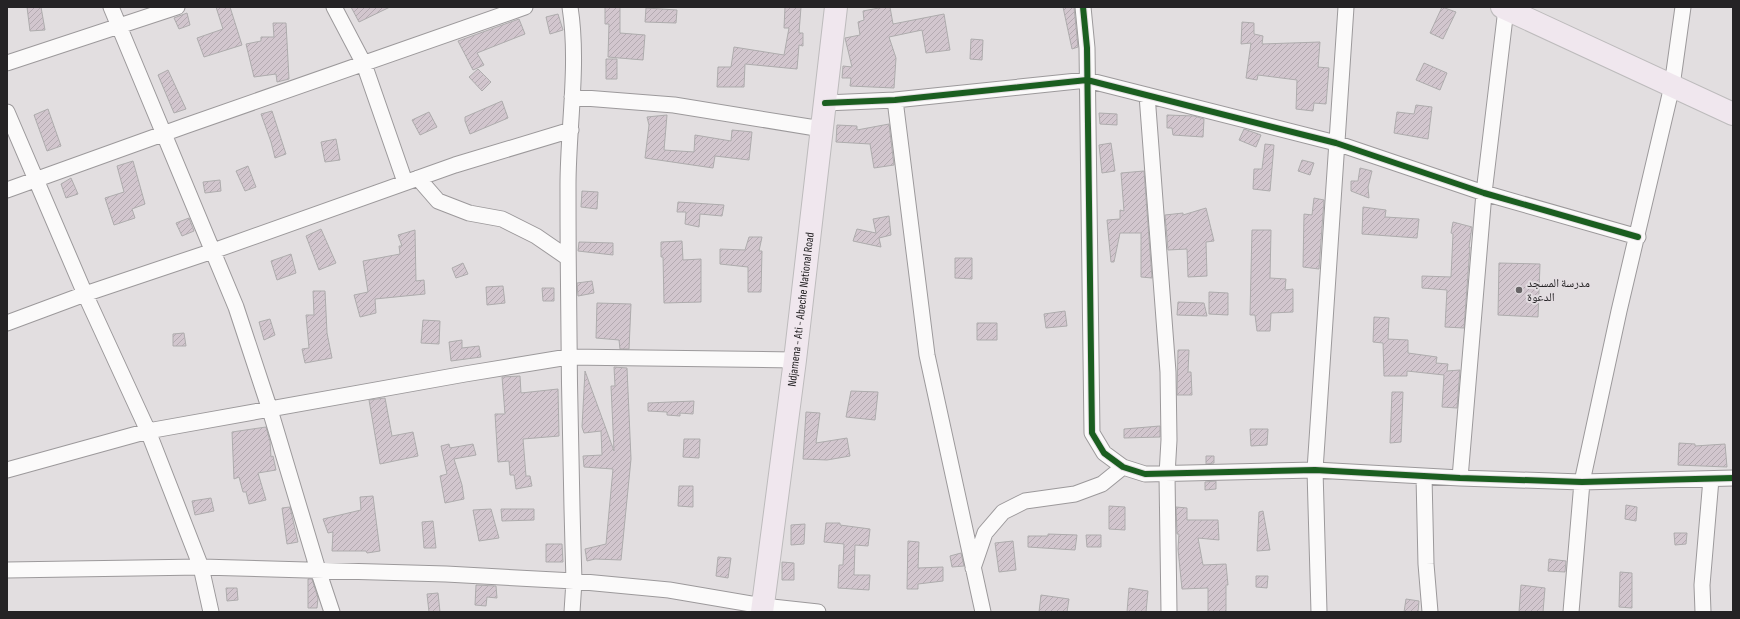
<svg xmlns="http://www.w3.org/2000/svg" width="1740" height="619" font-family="'Sofia Sans Condensed','Noto Naskh Arabic',sans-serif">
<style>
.building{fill:url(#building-hatch);stroke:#aeacad}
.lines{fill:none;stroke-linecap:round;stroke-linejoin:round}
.minor-casing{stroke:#9c999b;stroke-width:17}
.highway-casing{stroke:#bdbbbc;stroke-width:24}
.minor{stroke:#fbfafa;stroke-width:15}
.highway{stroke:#f0e7ee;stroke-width:22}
.cycleway-casing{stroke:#e3dde1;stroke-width:8}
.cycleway{stroke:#1b5e20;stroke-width:6}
.poi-dot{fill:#676466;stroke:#e3dde1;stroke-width:1.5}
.labels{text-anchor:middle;stroke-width:4;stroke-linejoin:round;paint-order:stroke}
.poi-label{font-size:12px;fill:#252325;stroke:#e3dde1;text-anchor:start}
.street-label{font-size:12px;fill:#252325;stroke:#e3dde1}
</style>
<defs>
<pattern id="building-hatch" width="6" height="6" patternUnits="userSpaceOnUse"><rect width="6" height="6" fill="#d2c6ce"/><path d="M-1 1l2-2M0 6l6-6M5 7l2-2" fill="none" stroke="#b4aab1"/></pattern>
</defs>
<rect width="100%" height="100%" fill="#e2dee0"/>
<!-- building -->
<path class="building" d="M27 7H41L45 30 30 31Z
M216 7H230L242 45 204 57 197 38 223 29Z
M351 7H390L359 22Z
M605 7H620V33L645 35 643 60 608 57 609 24H605Z
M785 7H801L799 33H803V46L799 45 797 69 745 64 744 87H717L718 67H731L734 47 784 55 789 28H784Z
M884 7H890L893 24 944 14 950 50 926 53 922 30 889 37 896 58 894 88 850 86 851 78H842L843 66 852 67 845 38 860 35 858 22 864 20 863 11Z
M1063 7H1074L1078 47 1072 49Z
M1442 7 1456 12 1443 39 1430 33Z
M646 8 677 10 676 23 645 22Z
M187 13 190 25 179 29 174 18Z
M558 14 563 30 550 34 546 17Z
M519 19 525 34 477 53 484 65 473 70 458 41Z
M1242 22 1254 23V34L1263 36 1262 44 1320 42 1318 67 1329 68 1326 104 1314 103 1313 111 1296 109 1297 80 1258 75 1257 80 1246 78 1251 43 1241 44Z
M273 23H286L289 79 277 82 276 74 254 77 246 44 261 41V37H274Z
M971 39 983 40 982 60 970 59Z
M606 59H617V79H606Z
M1424 63 1447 73 1440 90 1416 80Z
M478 69 491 82 482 91 469 77Z
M168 70 186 109 174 113 158 75Z
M502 101 508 118 470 134 465 121V117Z
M1416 105 1432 107 1428 139 1394 133 1397 112 1414 114Z
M48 109 61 146 47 151 34 115Z
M272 111 286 154 275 158 271 142 261 114Z
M429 112 437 127 420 135 412 120Z
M1099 113 1117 114V125L1100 124Z
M667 115 664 150 694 152 695 135 731 141 732 130 752 132 749 160 715 156 713 168 645 158 649 125 647 117Z
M1167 115 1194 116 1204 119 1203 137 1173 135 1172 128H1167Z
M889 124 894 165 874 168 870 144 836 142 837 125 857 126V130Z
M1244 129 1261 135 1256 147 1239 140Z
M336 139 340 160 325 162 321 142Z
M1111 143 1115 171 1102 173 1099 145Z
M1265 144 1274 145 1270 191 1253 189 1254 169H1262Z
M1302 160 1314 163 1310 175 1298 171Z
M133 161 145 204 132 209 135 218 114 225 105 198 124 192 117 166Z
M248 166 256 187 245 191 236 171Z
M1360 168 1372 171 1368 187 1369 198 1351 191V181H1358Z
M1144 171 1152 278 1141 277V233H1120L1114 262H1111L1107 220 1120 219V210L1124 211 1121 173Z
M71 178 78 194 66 198 61 184Z
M220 180 221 191 205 193 203 182Z
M582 191 598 192 597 209 581 207Z
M1314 198 1324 200 1319 269 1303 267 1304 214 1312 215Z
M678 202 724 205 722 216 700 214 699 227 685 224 686 212H677Z
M1363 207 1386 210 1385 217 1419 219 1417 238 1362 234Z
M1206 208 1214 241 1206 242 1207 276 1188 277 1187 249 1168 250 1165 215 1183 213V215Z
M889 216 891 235 879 238 881 247 853 241 857 229 876 233 873 219Z
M189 218 194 231 182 236 176 223Z
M1453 222 1472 227 1469 247H1470L1464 328 1445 327 1447 290 1422 288V276L1451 277 1453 234 1451 233Z
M321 229 336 263 319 270 306 236Z
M415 230 416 281 424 280 425 294 375 299 376 313 360 317 354 295 368 292 363 261 400 254 399 246H402L398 235Z
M1252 230H1271L1270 278 1286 279 1285 290 1293 289V312L1271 313 1270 331H1257L1255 315H1250Z
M749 237H762L759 251H762L761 292H748V267L720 264V249L745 250Z
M682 241 683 260 701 259V302L664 303 663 257H661V242Z
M579 242 613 243V255L578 251Z
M291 254 296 273 277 280 271 261Z
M955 258H972V279L955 278Z
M463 263 468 274 456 278 452 268Z
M1499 263 1540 264 1538 317 1498 315Z
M592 281 594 293 578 296 577 283Z
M503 286 505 303 487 305 486 287Z
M542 288H554V301H543Z
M313 291H325L327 333 332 358 305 363 302 349 309 348 306 315H314Z
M1209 292 1228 293V315L1209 314Z
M1178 302 1204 303 1207 316 1177 315Z
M597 303 631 304 629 349H620L619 340 596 338Z
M1065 311 1067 326 1046 328 1044 314Z
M1374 317 1389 318 1388 339 1408 340V353L1437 357 1436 363 1448 364 1447 371 1460 370 1457 408 1442 407 1444 375 1407 371V376H1384L1383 343 1373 342Z
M270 319 275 335 264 340 259 322Z
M423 320 440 321 439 344 421 343Z
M977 323H997V340H977Z
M184 333 186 346H173V334Z
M462 340V348L479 346 481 357 451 361 449 342Z
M1178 350H1189L1188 372H1191L1192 395H1177Z
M614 367 627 368 631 459 621 560 595 559 587 561 585 549 606 544 613 469 584 467 583 456 602 455 601 431 584 433 582 427 585 371 614 451 611 386H615Z
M520 376 521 393 558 389 559 436 523 439 526 476H530L532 486 516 489 514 475H510L509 461 498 462 495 414H505L502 377Z
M851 391 878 392 875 420 846 417Z
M1392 392H1403L1401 442 1390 443Z
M385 398 392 436 413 432 418 456 380 464 369 400Z
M694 401 693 414 680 413V416L667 415V412L648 411V403Z
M806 412 820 413 816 443 847 438 850 456 827 460 803 459Z
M1160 426V437L1124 438V429Z
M266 427 270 441 271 457 273 456 276 470 258 473 266 500 249 504 246 492H243L239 477 234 479 232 432Z
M1250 429H1268L1267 445 1251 446Z
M684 439H700L699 458 683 457Z
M1679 443 1695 444V446L1725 444 1727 467 1678 465Z
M449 444 450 448 473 444 476 455 454 459 462 485 464 499 445 503 440 476 447 474 441 446Z
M1206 456H1214V463L1206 464Z
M1216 481V489L1205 490V482Z
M679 486H693V507L678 506Z
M373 496 380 551 367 553 366 551H332L333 532 328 533 323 519 361 510 360 497Z
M211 498 214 511 195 515 192 501Z
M1626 505 1637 507 1636 521 1625 519Z
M1109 506 1125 507V530L1109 529Z
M290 507 298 542 287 544 282 508Z
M1176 507 1187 508V520H1218L1219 540 1198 538 1203 565 1226 564 1228 585H1226V612H1208V588L1182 589 1178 549 1179 534H1177Z
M491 509 499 538 479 541 473 510Z
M501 509H534V520L502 521Z
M1263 511 1270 550 1257 551 1259 512Z
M433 521 436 548H424L422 522Z
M826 523H840V525L870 529 868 546 855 545 854 575H870L869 590 838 588 839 565H843L844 544 824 542Z
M805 524 804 544 791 545V525Z
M1674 533H1687L1686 544 1675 545Z
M1048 534 1077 535 1075 550 1028 547V536H1048Z
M1086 535H1101V547H1087Z
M908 541 919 542 918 568 943 567V581L918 584V589H907Z
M1013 541 1016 570 999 572 995 543Z
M546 544H562L563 562H546Z
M961 553 964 566 952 567 950 556Z
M718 557 731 558 728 578 716 576Z
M1549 559 1566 561 1565 572 1548 571Z
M782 562 794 563V580H782Z
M1620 572 1632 573V608L1619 607Z
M1256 576H1268L1267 588 1256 587Z
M308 579H312L318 598 317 608H308Z
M476 585 496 586 497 598 487 597 486 606 475 605Z
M1521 585 1545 588 1543 612H1519Z
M226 588H237L238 600 227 601Z
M1129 588 1148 591 1146 612H1127Z
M438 593 440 612H429L427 594Z
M1041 595 1069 599 1067 612H1039Z
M1406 599 1419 601 1418 612H1404Z"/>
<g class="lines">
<defs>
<path id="minor" d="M111 7 236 307 270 410 318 570 332 612
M334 7 364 64 405 182
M570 7C579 64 568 128 568 185 568 317 570 449 574 581L572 612
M1083 7 1087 48 1092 433 1104 453 1123 467 1145 474 1315 470 1460 478 1582 482 1733 478
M7 63 177 7
M1147 95 1168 372 1169 440 1167 475 1169 612
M572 97 674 105 822 129
M895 100 927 355 983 612
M825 103 895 100 1087 80 1336 143 1484 193 1638 237
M7 112 85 294 148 431 201 567 211 612
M418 178 438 201 469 213 502 219 536 236 568 258
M7 190 185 126 525 7
M7 323 85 294 213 251 455 165 571 130
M7 470 148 431 465 374 568 357 795 360
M1424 476 1426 564 1430 612
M1460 478 1484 193 1506 9
M973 568 985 533 1003 512 1025 501 1075 494 1102 484 1123 467
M7 570 201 567 446 574 574 581 669 590 763 606 818 612
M1319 612 1315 470 1346 7
M1571 612 1582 482 1619 311 1672 86 1683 7
M1703 612 1702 585 1711 479"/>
<g id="highway">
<path d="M1502 7 1733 114"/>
<path id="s1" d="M762 612 795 360 836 7"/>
</g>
</defs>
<!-- minor casing -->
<use href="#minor" class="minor-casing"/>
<!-- highway casing -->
<use href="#highway" class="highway-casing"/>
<!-- minor -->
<use href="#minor" class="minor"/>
<!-- highway -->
<use href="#highway" class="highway"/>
<defs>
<path id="cycleway" d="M1083 7 1087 48 1092 433 1104 453 1123 467 1145 474 1315 470 1460 478 1582 482 1733 478
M825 103 895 100 1087 80 1336 143 1484 193 1638 237"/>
</defs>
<!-- cycleway casing -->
<use href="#cycleway" class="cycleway-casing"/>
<!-- cycleway -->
<use href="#cycleway" class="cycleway"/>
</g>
<!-- markers -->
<circle class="poi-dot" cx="1519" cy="290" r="4"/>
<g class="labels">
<!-- poi labels -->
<g class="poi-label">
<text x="1527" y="287">مدرسة المسجد<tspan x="1527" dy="14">الدعوة</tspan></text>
</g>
<!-- street labels -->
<g class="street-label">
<text dy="4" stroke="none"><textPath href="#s1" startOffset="305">Ndjamena - Ati - Abeche National Road</textPath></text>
</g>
</g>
<!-- border -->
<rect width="1740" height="619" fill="none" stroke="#252325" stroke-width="16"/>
</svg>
